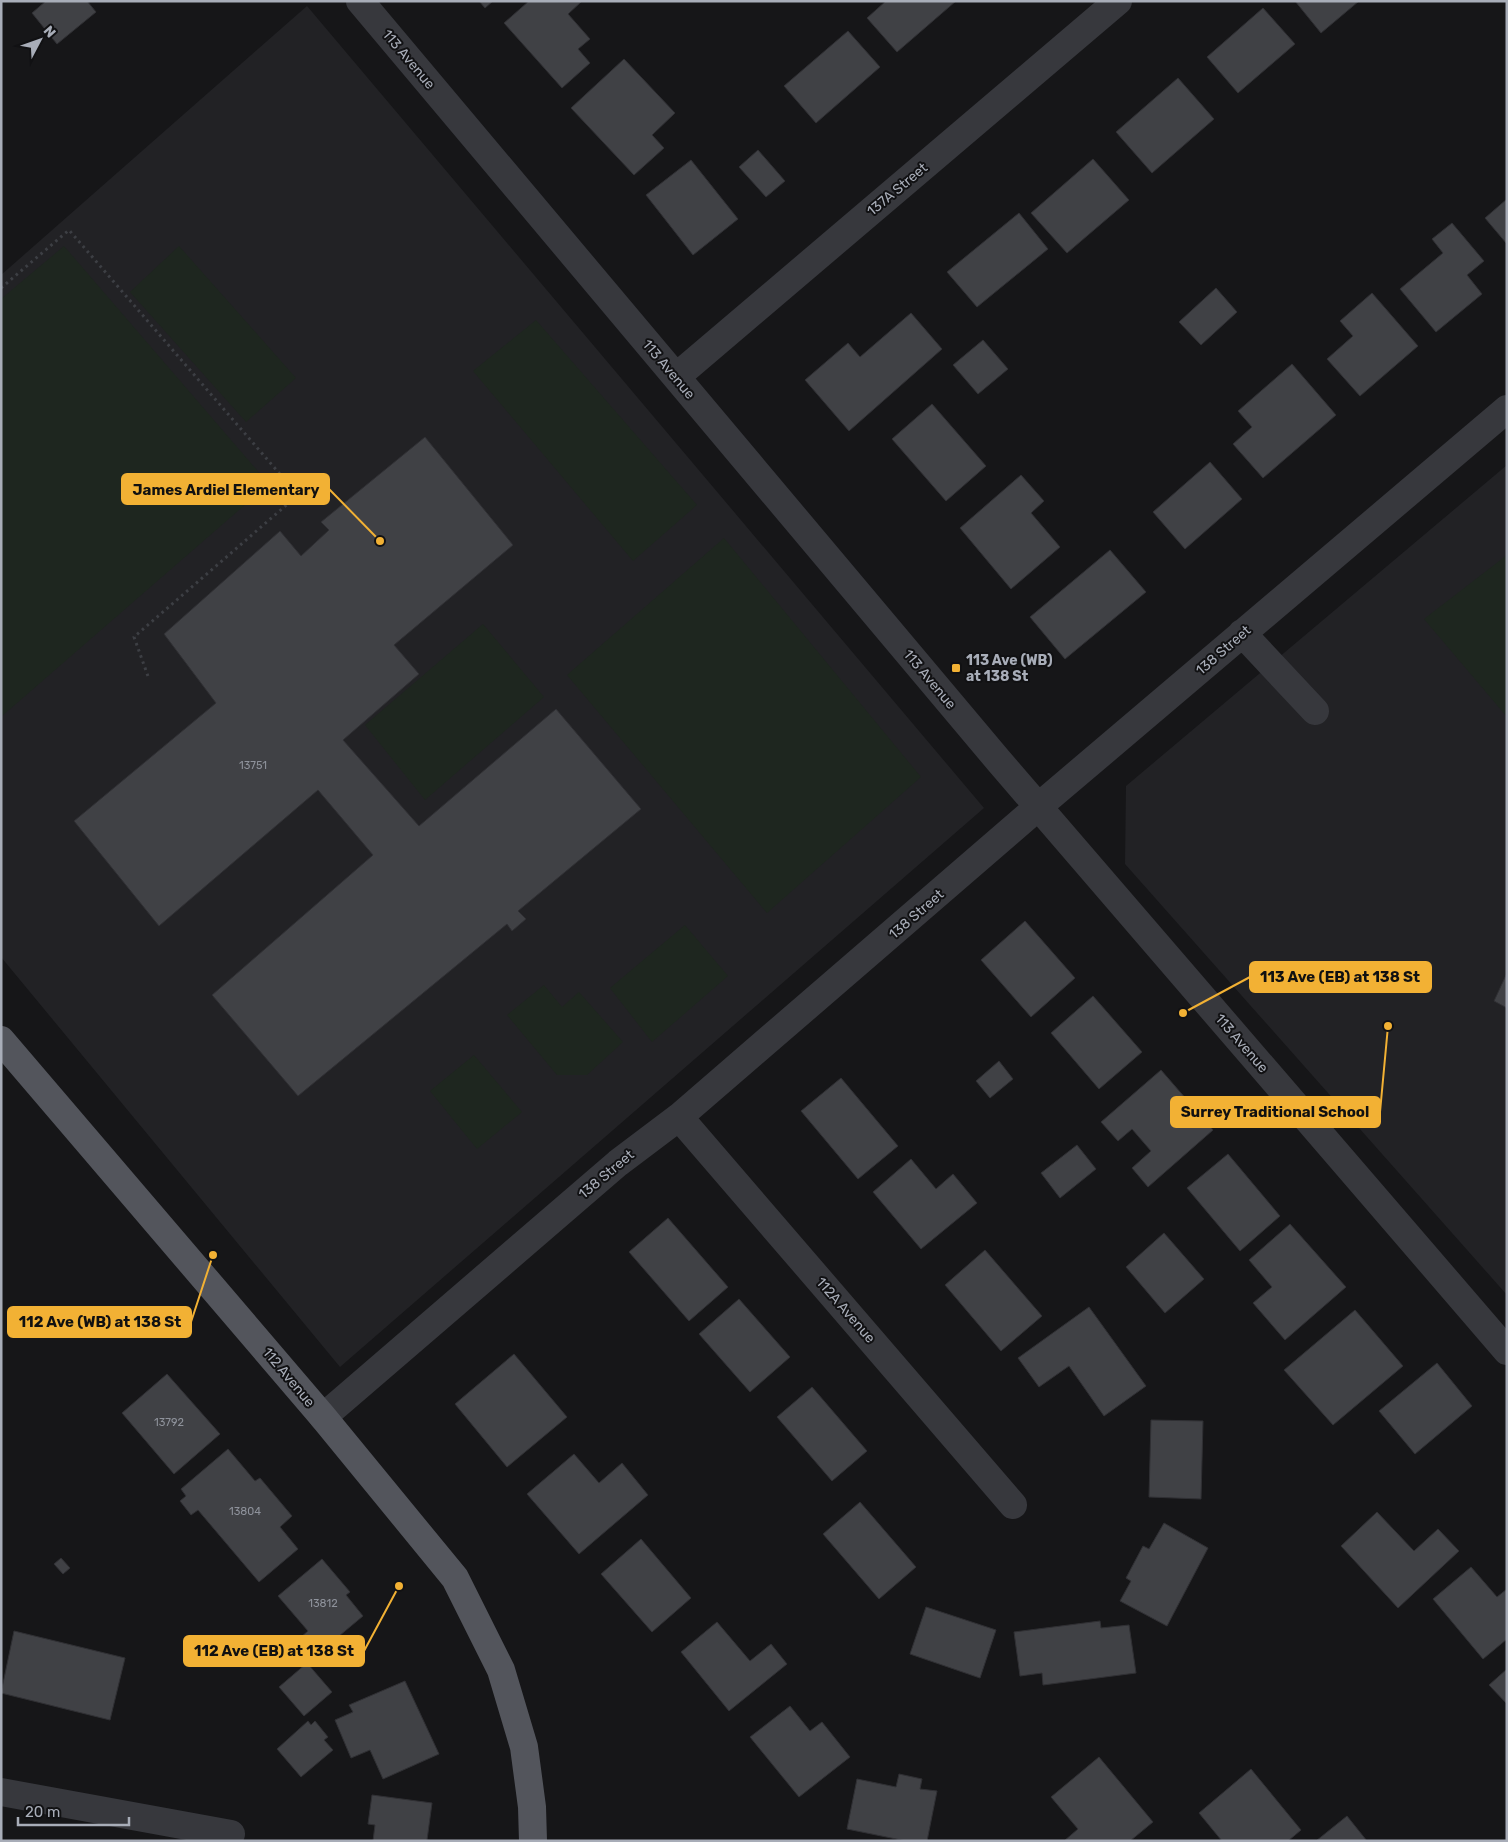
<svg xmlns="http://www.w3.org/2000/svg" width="1508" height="1842" font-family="Rubik,sans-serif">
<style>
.built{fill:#222225}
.green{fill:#1e261f}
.building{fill:#404145;stroke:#303034}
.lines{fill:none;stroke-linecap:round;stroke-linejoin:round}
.path{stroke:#3d3f44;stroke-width:3;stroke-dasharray:2.5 4;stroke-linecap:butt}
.minor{stroke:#37383d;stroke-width:28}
.major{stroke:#53555c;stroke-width:28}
.poi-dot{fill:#f2b134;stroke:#111113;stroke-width:2}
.labels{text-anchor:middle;stroke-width:4;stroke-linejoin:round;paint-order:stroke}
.number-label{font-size:11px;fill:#8e929b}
.street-label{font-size:14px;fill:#a8adb8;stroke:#111113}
.poi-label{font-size:14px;font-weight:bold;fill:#a8adb8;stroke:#111113;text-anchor:start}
.leader{fill:none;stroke:#f2b134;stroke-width:2}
.callout-dot{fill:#f2b134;stroke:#111113;stroke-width:2}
.callout{fill:#f2b134;stroke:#f2b134;stroke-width:2}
.callout-label{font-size:15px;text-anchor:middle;font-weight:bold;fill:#111}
</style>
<rect width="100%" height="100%" fill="#161618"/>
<!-- built -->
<path class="built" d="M307 6 984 808 340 1367 1 957V275Z
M1507 465V1295L1125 864 1126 786Z"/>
<!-- green -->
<path class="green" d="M64 246 269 484 1 717V299Z
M179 246 296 378 246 422 130 292Z
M536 320 697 505 633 561 473 371Z
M724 538 921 777 767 913 567 675Z
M1507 555V717L1424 619Z
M483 624 544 697 425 800 365 725Z
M685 925 728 976 652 1042 610 988Z
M544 985 562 1007 579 992 623 1042 587 1075H557L507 1015Z
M474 1055 522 1112 477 1149 430 1091Z"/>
<!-- building -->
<path class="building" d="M46 1H87L96 12 57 44 32 13Z
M479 1H493L485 8Z
M529 1 581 2 568 14 590 39 578 49 590 63 562 88 504 23Z
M886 1H956L897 52 867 18Z
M1295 1H1359L1321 33Z
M1263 8 1295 44 1238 93 1207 57Z
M848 31 880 67 816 123 784 86Z
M624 59 675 113 652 135 664 148 634 175 571 108Z
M1178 78 1214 119 1152 173 1116 132Z
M758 150 785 181 766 197 739 167Z
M1093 159 1129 200 1067 253 1031 213Z
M691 160 738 219 693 255 646 195Z
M1507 199V244L1485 218Z
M1019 213 1048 249 977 307 947 272Z
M1452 223 1484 261 1467 275 1482 294 1436 332 1400 289 1443 253 1432 239Z
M1216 288 1237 312 1201 345 1179 322Z
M1372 293 1418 346 1360 396 1327 359 1353 336 1340 321Z
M911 313 942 349 849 431 805 380 848 343 860 357Z
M983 340 1008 369 978 394 953 365Z
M1292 364 1336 415 1263 478 1233 444 1252 427 1238 411Z
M932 404 986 466 946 501 892 439Z
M425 437 513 545 394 645 419 674 343 740 419 826 556 709 641 809 518 911 526 919 512 931 507 924 298 1096 212 995 373 855 318 790 159 926 74 821 216 703 164 634 280 531 301 556 329 530 321 522Z
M1210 462 1242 499 1185 549 1153 512Z
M1021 475 1044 501 1031 513 1060 547 1011 589 960 528Z
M1110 550 1146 592 1065 659 1030 617Z
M1025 921 1075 978 1031 1017 981 960Z
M1507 973V1008L1494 1001Z
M1093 996 1142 1052 1099 1089 1051 1033Z
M999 1061 1013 1079 990 1098 976 1081Z
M1161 1070 1213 1130 1148 1187 1132 1168 1151 1151 1132 1129 1118 1141 1101 1122Z
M841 1078 898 1146 858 1179 801 1111Z
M1077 1145 1096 1169 1060 1198 1041 1173Z
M1228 1154 1280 1216 1240 1251 1187 1188Z
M911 1159 936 1189 953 1174 977 1203 921 1249 873 1192Z
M668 1218 728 1287 689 1321 629 1252Z
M1290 1224 1346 1287 1285 1340 1253 1303 1272 1287 1249 1260Z
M1164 1233 1204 1279 1165 1313 1126 1267Z
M985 1250 1042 1316 1001 1351 945 1285Z
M739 1299 790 1357 750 1392 699 1334Z
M1089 1307 1146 1386 1104 1416 1069 1366 1039 1387 1018 1358Z
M1355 1310 1403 1366 1333 1425 1284 1370Z
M514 1354 567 1417 507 1467 455 1404Z
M1437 1363 1472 1406 1415 1454 1379 1411Z
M167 1374 220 1434 174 1474 122 1413Z
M812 1387 867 1451 832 1481 777 1417Z
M1151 1420 1203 1421 1201 1499 1149 1497Z
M228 1449 255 1481 260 1478 292 1516 280 1527 298 1549 259 1582 198 1510 191 1515 180 1501 186 1496 181 1489Z
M574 1454 599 1483 622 1463 648 1495 579 1554 527 1494Z
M860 1502 916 1567 879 1599 823 1534Z
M1377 1512 1414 1551 1438 1529 1459 1551 1398 1608 1341 1546Z
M1164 1523 1208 1548 1167 1626 1120 1601 1131 1581 1126 1578 1143 1546 1149 1549Z
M641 1539 691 1598 652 1632 601 1574Z
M61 1558 70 1568 63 1574 54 1564Z
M322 1559 350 1592 346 1595 363 1616 315 1656 300 1638 308 1631 278 1596Z
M1471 1567 1497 1597 1507 1589V1639L1483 1659 1433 1599Z
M926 1607 996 1630 980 1678 910 1654Z
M1100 1621 1101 1628 1129 1625 1136 1673 1043 1685 1042 1673 1020 1676 1014 1632Z
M717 1622 750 1661 771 1644 787 1664 729 1711 681 1652Z
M14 1631 125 1658 110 1720 1 1693Z
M307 1663 332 1692 304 1716 279 1687Z
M1507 1669V1704L1489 1685Z
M405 1681 439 1754 383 1779 370 1750 351 1758 335 1720 353 1712 349 1705Z
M790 1706 810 1731 822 1722 850 1757 799 1797 750 1737Z
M308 1721 311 1725 315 1721 328 1737 324 1740 333 1750 301 1777 277 1749Z
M1099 1757 1153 1822 1130 1841H1064L1078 1829 1051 1797Z
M1251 1769 1301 1830 1288 1841H1222L1199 1813Z
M899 1774 922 1779 920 1789 937 1791 927 1841H906L847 1829 857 1779 896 1787Z
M372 1795 432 1803 427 1840 433 1841H373L375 1825 368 1824Z
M1347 1816 1367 1841H1316Z"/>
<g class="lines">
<!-- path -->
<path class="path" d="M1 288 69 230 298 495 134 637 149 679"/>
<!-- minor -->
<path class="minor" d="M360 1 998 760 1507 1351
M676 377 1118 1
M1242 633 1315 711
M679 1117 1013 1505
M323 1417 618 1163 679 1117 1038 807 1507 409
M1 1792 231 1834"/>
<!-- major -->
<path class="major" d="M1 1040 323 1417 455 1578 501 1670 524 1747 532 1807 533 1841"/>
</g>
<!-- markers -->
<rect class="poi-dot" x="951" y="663" width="10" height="10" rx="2.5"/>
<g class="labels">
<!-- number labels -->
<g class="number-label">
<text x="253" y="769">13751</text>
<text x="169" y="1426">13792</text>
<text x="245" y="1515">13804</text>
<text x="323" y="1607">13812</text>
</g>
<!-- street labels -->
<g class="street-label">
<text transform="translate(409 59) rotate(50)" y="5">113 Avenue</text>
<text transform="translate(897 189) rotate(-40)" y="5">137A Street</text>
<text transform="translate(669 369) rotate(50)" y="5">113 Avenue</text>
<text transform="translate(1223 650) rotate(-41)" y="5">138 Street</text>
<text transform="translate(930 679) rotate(50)" y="5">113 Avenue</text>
<text transform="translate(916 914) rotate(-41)" y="5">138 Street</text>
<text transform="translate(1242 1043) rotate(49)" y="5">113 Avenue</text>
<text transform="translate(606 1174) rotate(-40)" y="5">138 Street</text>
<text transform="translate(846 1310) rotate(49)" y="5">112A Avenue</text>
<text transform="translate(289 1377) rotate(50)" y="5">112 Avenue</text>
</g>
<!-- poi labels -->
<g class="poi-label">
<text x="966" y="665">113 Ave (WB)<tspan x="966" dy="16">at 138 St</tspan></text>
</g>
</g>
<!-- callouts -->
<path class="leader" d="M380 541L329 489M1183 1013L1250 977M1388 1026L1380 1112M213 1255L191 1322M399 1586L364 1651"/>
<g class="callout-dot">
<circle cx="380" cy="541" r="5"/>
<circle cx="1183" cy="1013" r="5"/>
<circle cx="1388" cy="1026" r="5"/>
<circle cx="213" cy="1255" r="5"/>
<circle cx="399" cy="1586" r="5"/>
</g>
<g class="callout">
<rect x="122" y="474" width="207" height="30" rx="5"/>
<rect x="1250" y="962" width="181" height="30" rx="5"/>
<rect x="1171" y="1097" width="209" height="30" rx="5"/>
<rect x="8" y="1307" width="183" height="30" rx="5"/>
<rect x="184" y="1636" width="180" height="30" rx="5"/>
</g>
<g class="callout-label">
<text x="226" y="495">James Ardiel Elementary</text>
<text x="1340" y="982">113 Ave (EB) at 138 St</text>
<text x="1275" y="1117">Surrey Traditional School</text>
<text x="100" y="1327">112 Ave (WB) at 138 St</text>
<text x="274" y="1656">112 Ave (EB) at 138 St</text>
</g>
<!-- border -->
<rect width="1508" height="1842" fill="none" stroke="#a8adb8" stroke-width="5"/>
<!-- north arrow -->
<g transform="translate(40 40) rotate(49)" stroke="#111113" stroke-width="4" paint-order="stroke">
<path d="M0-4L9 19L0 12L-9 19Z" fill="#a8adb8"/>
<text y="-8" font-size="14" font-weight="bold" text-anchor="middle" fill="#a8adb8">N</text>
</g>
<!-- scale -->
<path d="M18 1817v8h111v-8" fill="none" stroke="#a8adb8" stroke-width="2.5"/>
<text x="25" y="1817" font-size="15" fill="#a8adb8" stroke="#111113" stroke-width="4" paint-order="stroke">20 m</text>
</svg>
